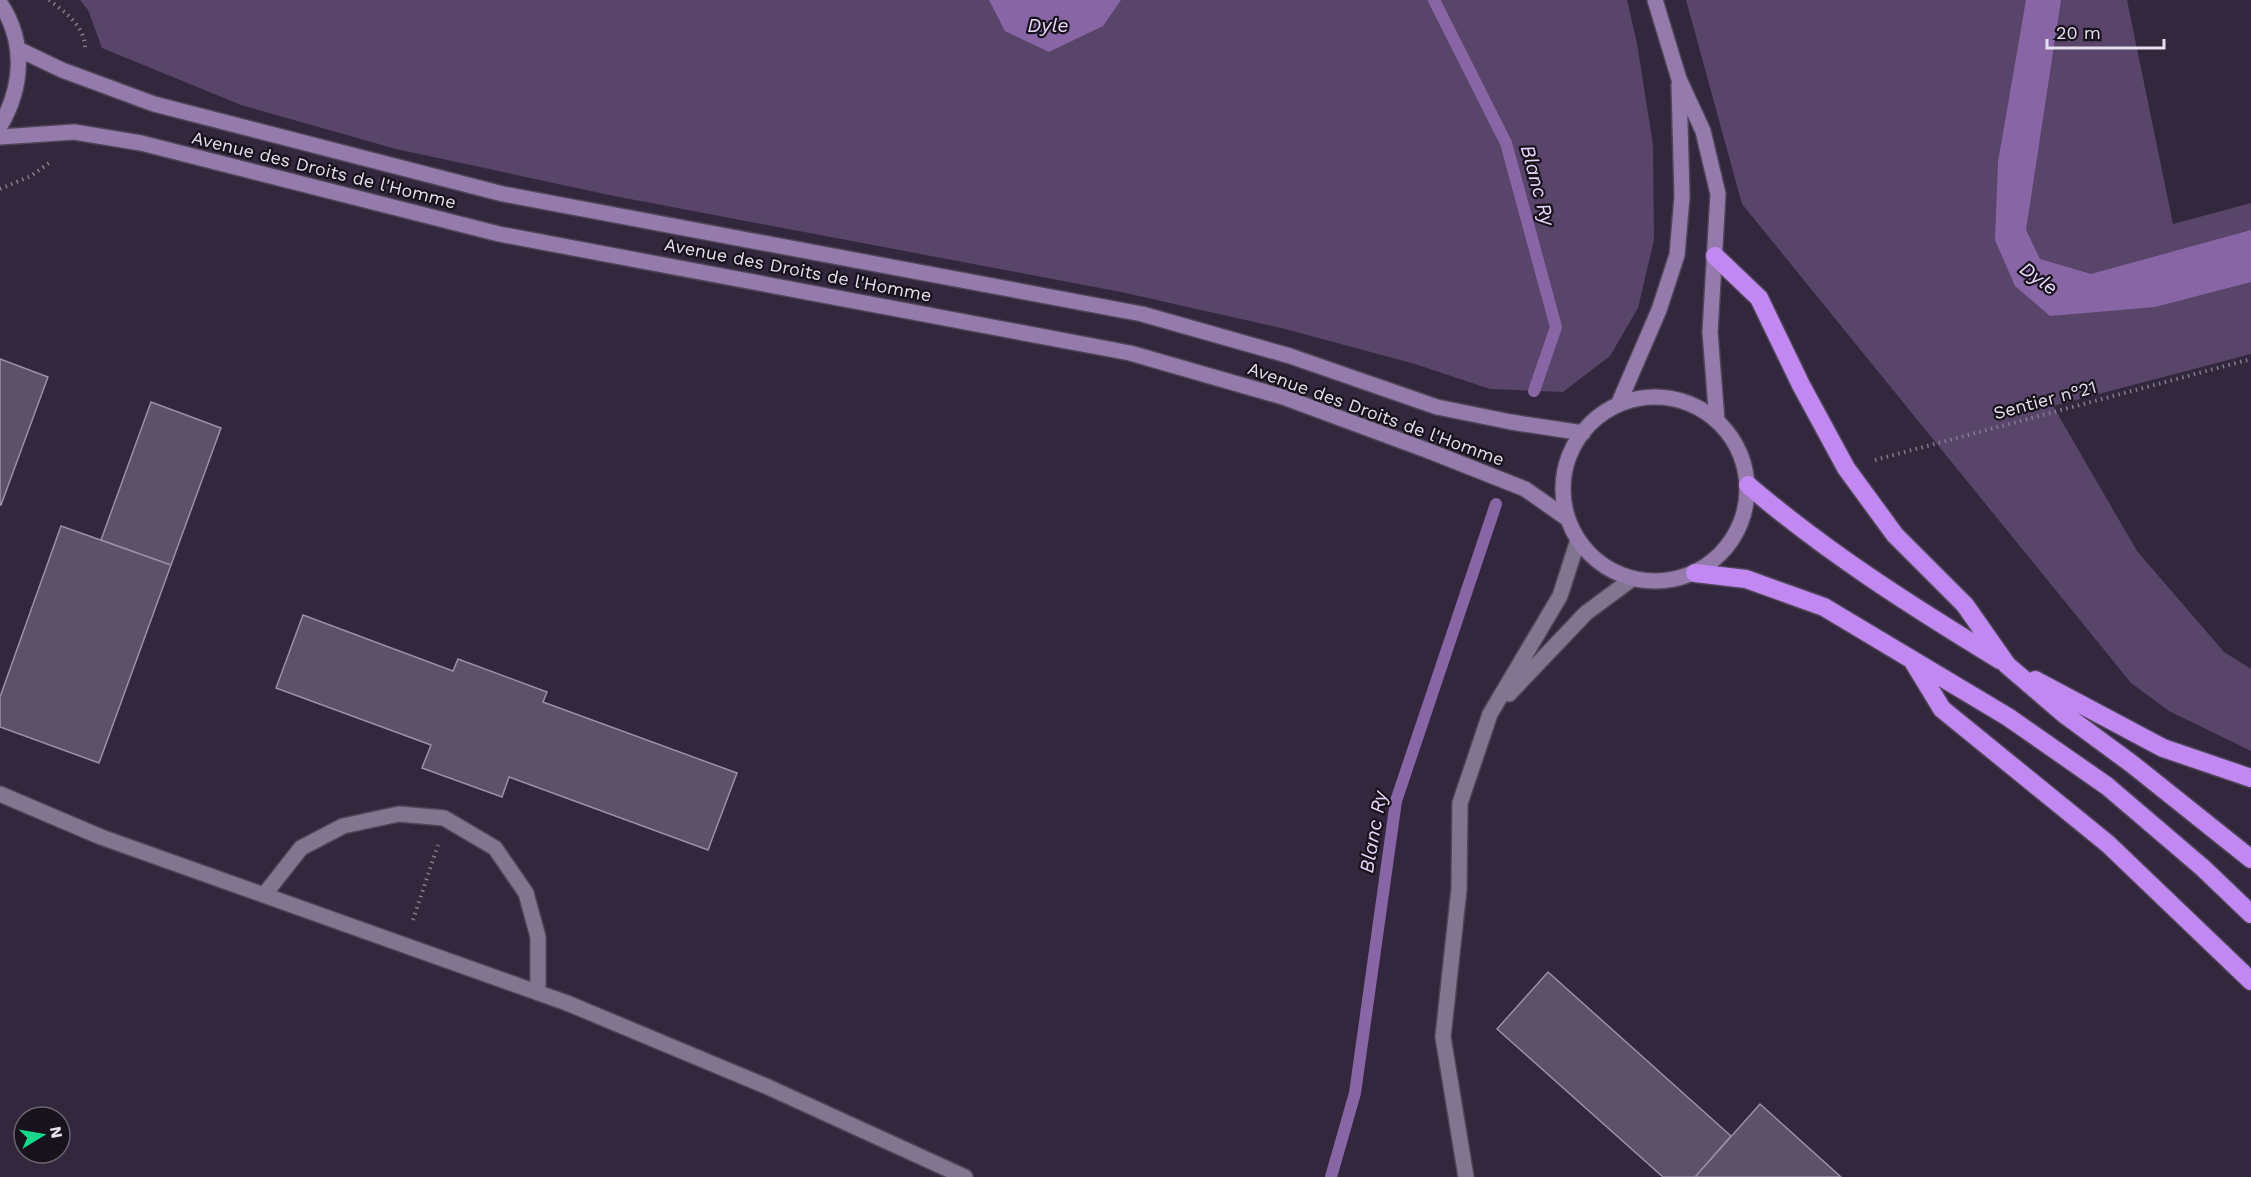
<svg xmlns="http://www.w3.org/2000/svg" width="2251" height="1177" font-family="'Work Sans',sans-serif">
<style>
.green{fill:#584569}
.water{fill:#8866a6}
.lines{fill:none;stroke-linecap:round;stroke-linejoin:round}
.stream{stroke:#8866a6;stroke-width:12}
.building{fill:#5d5169;stroke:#9c8faa;stroke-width:1.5}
.lane-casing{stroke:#4f4558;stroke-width:18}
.secondary-casing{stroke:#4f4558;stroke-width:18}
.highway-casing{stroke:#4f4558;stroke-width:21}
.path{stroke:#847b8e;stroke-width:4;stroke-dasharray:1.5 4.5;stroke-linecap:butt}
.lane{stroke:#82758f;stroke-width:15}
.secondary{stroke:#957bac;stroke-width:15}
.highway{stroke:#c088f0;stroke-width:18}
.labels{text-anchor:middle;stroke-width:4.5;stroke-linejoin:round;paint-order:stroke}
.street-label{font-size:18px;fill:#e6dfee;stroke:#17121c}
.water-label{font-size:20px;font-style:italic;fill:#e9d7fc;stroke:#17121c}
</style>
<rect width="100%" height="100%" fill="#32273d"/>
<!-- green -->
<path class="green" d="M80 0H1627L1637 43 1653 145 1654 240 1638 308 1610 356 1563 392 1490 389 1415 364 1285 329 1121 292 614 196 396 149 241 105 102 48 88 10Z
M1686 0H2127L2173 224 2251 203V354L2053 406 2137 551 2224 652 2251 669V751L2169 711 2131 683 1742 204Z"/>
<!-- water -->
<path class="water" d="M989 0H1121L1103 26 1049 52 1005 31Z
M2026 0H2061L2026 230 2040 259 2091 274 2251 230V282L2155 307 2050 316 2015 286 1995 240 1998 162Z"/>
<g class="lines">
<!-- stream -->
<path class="stream" d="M1434 0 1506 143 1556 327 1534 391
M1331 1177 1355 1093 1396 801 1496 504"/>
</g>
<!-- building -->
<path class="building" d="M0 359 48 377 1 505H0Z
M151 402 221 428 171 565 101 540Z
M61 526 171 565 99 763 0 727V697Z
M303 615 453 671 458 659 547 692 543 702 737 773 708 850 509 777 502 797 422 768 431 745 276 688Z
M1548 972 1731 1136 1695 1177H1663L1497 1029Z
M1760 1104 1841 1177H1695Z"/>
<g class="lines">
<defs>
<path id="lane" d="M1509 694 1586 613 1632 579
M0 794 101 837 567 1003 768 1087 965 1177
M264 895 301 848 343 826 399 814 444 818 495 848 526 893 538 937V993
M1466 1177 1443 1037 1459 889 1460 803 1490 714 1560 596 1578 540"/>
<path id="secondary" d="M1655 0 1679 79 1703 131 1718 194 1710 332 1717 421
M0 3C26 42 23 87 0 126
M18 49 62 70 154 104 503 194 1142 314 1290 356 1437 407 1511 422 1583 433
M0 137 74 132 141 143 499 234 1130 353 1283 397 1429 451 1525 489 1568 519
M1563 489a92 92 0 1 1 184 0a92 92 0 1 1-184 0Z
M1618 405 1659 310 1677 255 1682 197 1679 85"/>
<path id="highway" d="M1715 256 1759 298 1801 385 1846 468 1895 535 1965 605 2007 665 2064 714 2132 764 2251 859
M1748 485C1826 552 1913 607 2000 660
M1695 573 1746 579 1824 607 2008 717 2107 786 2203 868 2251 914
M1914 663 1942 709 2108 844 2251 981
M2035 680 2163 748 2251 778"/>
</defs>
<!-- lane casing -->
<use href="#lane" class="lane-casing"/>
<!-- secondary casing -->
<use href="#secondary" class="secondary-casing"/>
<!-- highway casing -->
<use href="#highway" class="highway-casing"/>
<!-- path -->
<path class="path" d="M49 0C65 12 85 26 85 48
M0 189 31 176 49 163
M1875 460 2251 359
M413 920 438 845"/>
<!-- lane -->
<use href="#lane" class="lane"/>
<!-- secondary -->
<use href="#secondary" class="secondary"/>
<!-- highway -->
<use href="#highway" class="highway"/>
</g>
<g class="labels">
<!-- street labels -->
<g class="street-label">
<text transform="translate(324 170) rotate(14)" y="6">Avenue des Droits de l'Homme</text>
<text transform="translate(798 270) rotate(11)" y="6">Avenue des Droits de l'Homme</text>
<text transform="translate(2045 400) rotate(-15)" y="6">Sentier n°21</text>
<text transform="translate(1376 414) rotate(20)" y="6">Avenue des Droits de l'Homme</text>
</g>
<!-- water labels -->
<g class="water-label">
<text x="1048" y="32">Dyle</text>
<text transform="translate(1538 185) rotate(75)" y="7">Blanc Ry</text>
<text transform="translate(2039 278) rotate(36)" y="7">Dyle</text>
<text transform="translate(1373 832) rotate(-80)" y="7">Blanc Ry</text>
</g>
</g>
<!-- north arrow -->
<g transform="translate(42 1135) rotate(79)"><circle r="28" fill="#17121c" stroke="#6a6470" stroke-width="1.5"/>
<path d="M0-4.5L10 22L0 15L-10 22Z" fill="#16d989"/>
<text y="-9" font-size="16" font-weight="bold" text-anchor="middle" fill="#e6dfee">N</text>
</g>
<!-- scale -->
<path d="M2047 39v9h117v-9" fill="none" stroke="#e6dfee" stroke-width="3"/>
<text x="2056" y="39" font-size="18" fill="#e6dfee" stroke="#17121c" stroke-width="4.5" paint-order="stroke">20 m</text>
</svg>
